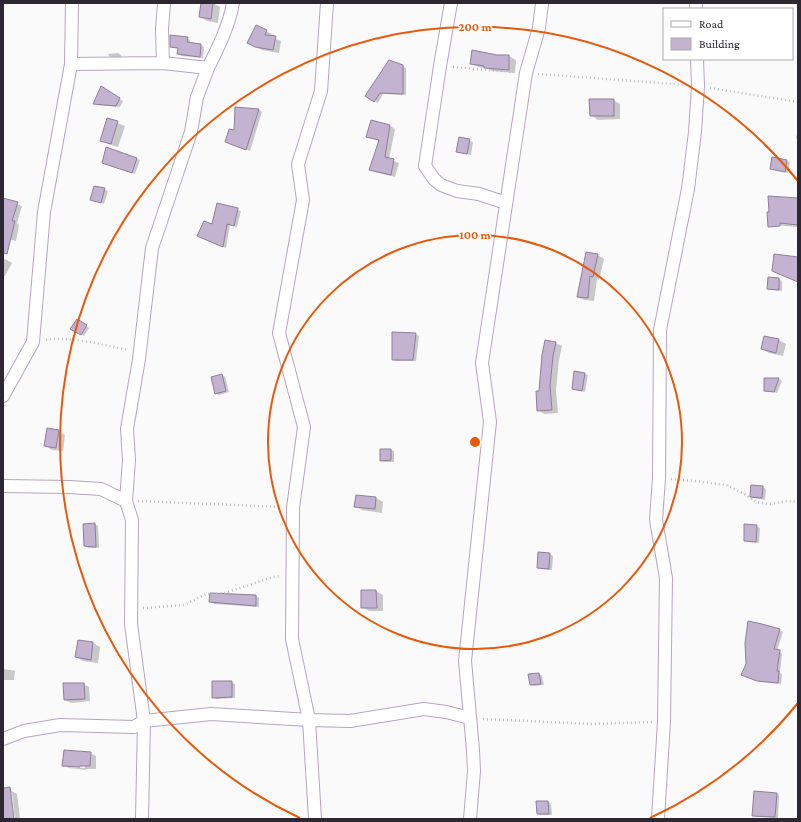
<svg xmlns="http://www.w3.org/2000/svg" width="801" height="822" font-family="'Crimson Pro',serif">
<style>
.shadow{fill:#0003;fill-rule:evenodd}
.building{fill:#c3b2d0;stroke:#8e7e9b}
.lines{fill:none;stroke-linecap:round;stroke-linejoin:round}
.minor-casing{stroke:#b5a5c2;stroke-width:14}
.path{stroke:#bcbbbe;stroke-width:2.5;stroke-dasharray:1 3;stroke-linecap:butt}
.minor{stroke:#fff;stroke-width:12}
.ring{fill:none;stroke:#e8590c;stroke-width:2}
.centre{fill:#e8590c;stroke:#fff;stroke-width:2}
.ring-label{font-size:12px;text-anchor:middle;font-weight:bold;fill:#e8590c;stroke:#fff;stroke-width:3;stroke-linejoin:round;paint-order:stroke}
</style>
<rect width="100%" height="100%" fill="#fafafa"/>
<!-- shadow -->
<path class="shadow" d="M202 3H213L220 7 218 23 207 21 200 17Z
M257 27 272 34 271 37 281 41 279 53 262 50 254 46Z
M187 38 190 40V44L201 45 204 47 203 58 182 56 178 54 179 49 171 47Z
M118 53 121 55V57H112L109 56 108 54Z
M497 56H509L516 60 515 73 492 71 489 69 478 67 471 63Z
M403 66 406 68V95L383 94 378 103 367 96Z
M101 88 123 101 120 107 97 105 94 103Z
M613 100 620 104V119L598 120 591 115Z
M236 108 259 110 262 112 250 151 229 143 234 132Z
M108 119 125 126 118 147 108 144 101 140Z
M371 121 390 126 395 129 389 159 399 163 395 177 375 172 371 169 379 141 367 136Z
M798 130V140L796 138Z
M460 138 473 142 471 155 458 152Z
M107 148 140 160 135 174 106 164Z
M786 161 790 162 788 173 771 169Z
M95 187 108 191 104 204 91 199Z
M3 199 22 206 17 223 19 225 16 241 3 238Z
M798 199V227L774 225Z
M217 204 241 211 237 227 230 225 226 248 201 238 213 226Z
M598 255 604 259 599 280 597 279 594 301 584 300 578 297Z
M3 258 12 263 5 276H3Z
M779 279 782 281V291L772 290 768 289Z
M77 320 89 328 84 336 72 329Z
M415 334 419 336 416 361H396L393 359Z
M765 337 779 340 786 344 783 356 769 353 762 349Z
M546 342 556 343 562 346 559 360 556 390 558 413 544 414 538 410Z
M585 374 588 375 585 392 573 389Z
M222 375 225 377 229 392 219 395 216 393Z
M765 379H779L782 381 777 393 765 390Z
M58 431 65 435 63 451 52 450 45 446Z
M391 450 394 451V462H384L381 460Z
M763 487 766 489 765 500 754 498 751 497Z
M376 498 383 502 382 513 362 510 355 506Z
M95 524 98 526 99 548H88L85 546Z
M756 526 760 528 759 543 748 542 745 540Z
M550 554 553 556 552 570 541 569 538 567Z
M362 591H376L383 595V611H369L362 607Z
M256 596 259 598V607L214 604 211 602Z
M779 630 783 632 777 651 782 653 780 673 782 674 781 684 761 682 746 676 747 664Z
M93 643 100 647 98 663 83 661 76 657Z
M3 669 11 670 15 671 14 680H3Z
M539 674 542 676 544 685 534 686 530 685Z
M231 682 235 684V698L216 699 213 697Z
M84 684 89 687 90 701 71 703 65 700Z
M90 753 96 756V769H86V770L69 768 63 765ZM68 765 85 766V768L68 767Z
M3 790H10L17 794 20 819H15L12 793H10L13 819H3Z
M776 793 779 795 778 818 756 817 753 815Z
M537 802H548L551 804 552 815H541L538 813Z"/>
<!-- building -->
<path class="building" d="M201 3H213L211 19 199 17Z
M256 25 267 30 265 35 276 36 273 50 255 47 247 43Z
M170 35 188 37 187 42 201 44 200 57 177 54 178 48 170 47Z
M472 50 497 55H509V70L484 68V66L470 64Z
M389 60 403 65V94L380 93 374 102 365 96Z
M101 86 120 98 116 106 93 104Z
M589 99H614V116H590Z
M235 107 259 109 246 150 225 142 229 129 234 130Z
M107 118 118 121 111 144 100 141Z
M371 120 390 125 385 157 394 159 391 175 369 170 379 140 366 137Z
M459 137 470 139 467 154 456 152Z
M106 147 137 158 132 173 102 163Z
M772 157 787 160 785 172 770 169Z
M94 186 105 188 101 203 90 200Z
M768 196 798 198V225L780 223V226L768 227 767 212H769Z
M3 198 18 202 12 221H15L7 254 3 253Z
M217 203 238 208 234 226 227 224 223 247 197 236 204 221 212 224Z
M586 252 598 254 593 277 590 276 588 298 577 297Z
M774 254 798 257V282L772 271Z
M768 277 779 278V290L767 289Z
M77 319 87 325 81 335 70 329Z
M392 332 416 333 413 360H392Z
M764 336 779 339 776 353 761 349Z
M545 340 556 342 553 356 550 386 552 410 537 411 536 391H539L542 355Z
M574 371 585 373 582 391 572 389Z
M222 374 226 391 215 394 211 377Z
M764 378H779L774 392 764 391Z
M47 428 59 430 56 448 44 446Z
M380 449H391V460L380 461Z
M751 485 763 486 762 498 750 497Z
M356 495 376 497 375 509 354 507Z
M95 523 96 547 84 546 83 524Z
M744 524 757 525 756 542 744 541Z
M538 552 550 553 549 569 537 568Z
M361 590H376L377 608H361Z
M210 593 256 595V606L209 602Z
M748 621 762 624 780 629 774 649 780 650 777 671H779L778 683 757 681 741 675 746 664 745 643Z
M78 640 93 642 91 660 75 657Z
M539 673 541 684 530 685 528 674Z
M212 681H232V697L212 698Z
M63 683H84L85 699 64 700Z
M64 750 91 752 90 766H80V767L62 766Z
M10 787 14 819H3V788Z
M754 791 777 793 775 817 752 816Z
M536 801H548L549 814H537Z"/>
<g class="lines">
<defs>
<path id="minor" d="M451 3 440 66 425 166 434 179 441 185 457 191 479 194 506 203
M696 3V9
M163 63 162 29 164 3
M71 64 163 63 208 68C218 48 229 26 233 3
M3 396 33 342 44 212 71 64 72 3
M3 486 69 487 101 489 126 501 132 520 131 624 144 721 142 819
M126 501 129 460 127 429 139 359 152 248 191 132 197 97 208 68
M3 739 24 731 60 725 134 727 144 721 211 714 309 720 350 721 424 709 446 712 470 718
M315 819 309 720 292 639 293 508 304 427 279 333 303 200 298 164 321 91 327 3
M470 819 474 771 473 750 465 661 490 422 482 363 526 73 539 28 542 3
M658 819 664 722 666 578 656 520 659 478 660 330 688 189 695 132 698 86 697 59"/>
</defs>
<!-- minor casing -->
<use href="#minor" class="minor-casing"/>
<!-- path -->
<path class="path" d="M453 67 513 72
M538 74 687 85
M710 88 798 102
M46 340C68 336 105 345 128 350
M671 479 694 481 726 485 743 493 756 502 769 504 787 501 798 502
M138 501 281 507
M143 608 184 605 206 594 225 593 273 577 281 576
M483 719 593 724 652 722"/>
<!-- minor -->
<use href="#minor" class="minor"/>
</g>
<!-- distance rings -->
<g class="ring">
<circle cx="475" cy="442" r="207"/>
<path d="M798 703A415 415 0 0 1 650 818M300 818A415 415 0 1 1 798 181"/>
</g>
<circle cx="475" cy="442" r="6" class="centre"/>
<g class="ring-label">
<text x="475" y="31">200 m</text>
<text x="475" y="239">100 m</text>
</g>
<!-- border -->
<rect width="801" height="822" fill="none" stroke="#2d2732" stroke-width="8"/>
<!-- legend -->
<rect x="663" y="8" width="130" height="52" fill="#ffffff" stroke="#aba9ad"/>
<rect x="671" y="21" width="20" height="6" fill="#ffffff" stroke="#aba9ad"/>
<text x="699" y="28" font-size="12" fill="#2d2732">Road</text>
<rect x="671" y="38" width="20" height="12" fill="#c3b2d0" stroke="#aba9ad"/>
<text x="699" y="48" font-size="12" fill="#2d2732">Building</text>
</svg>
